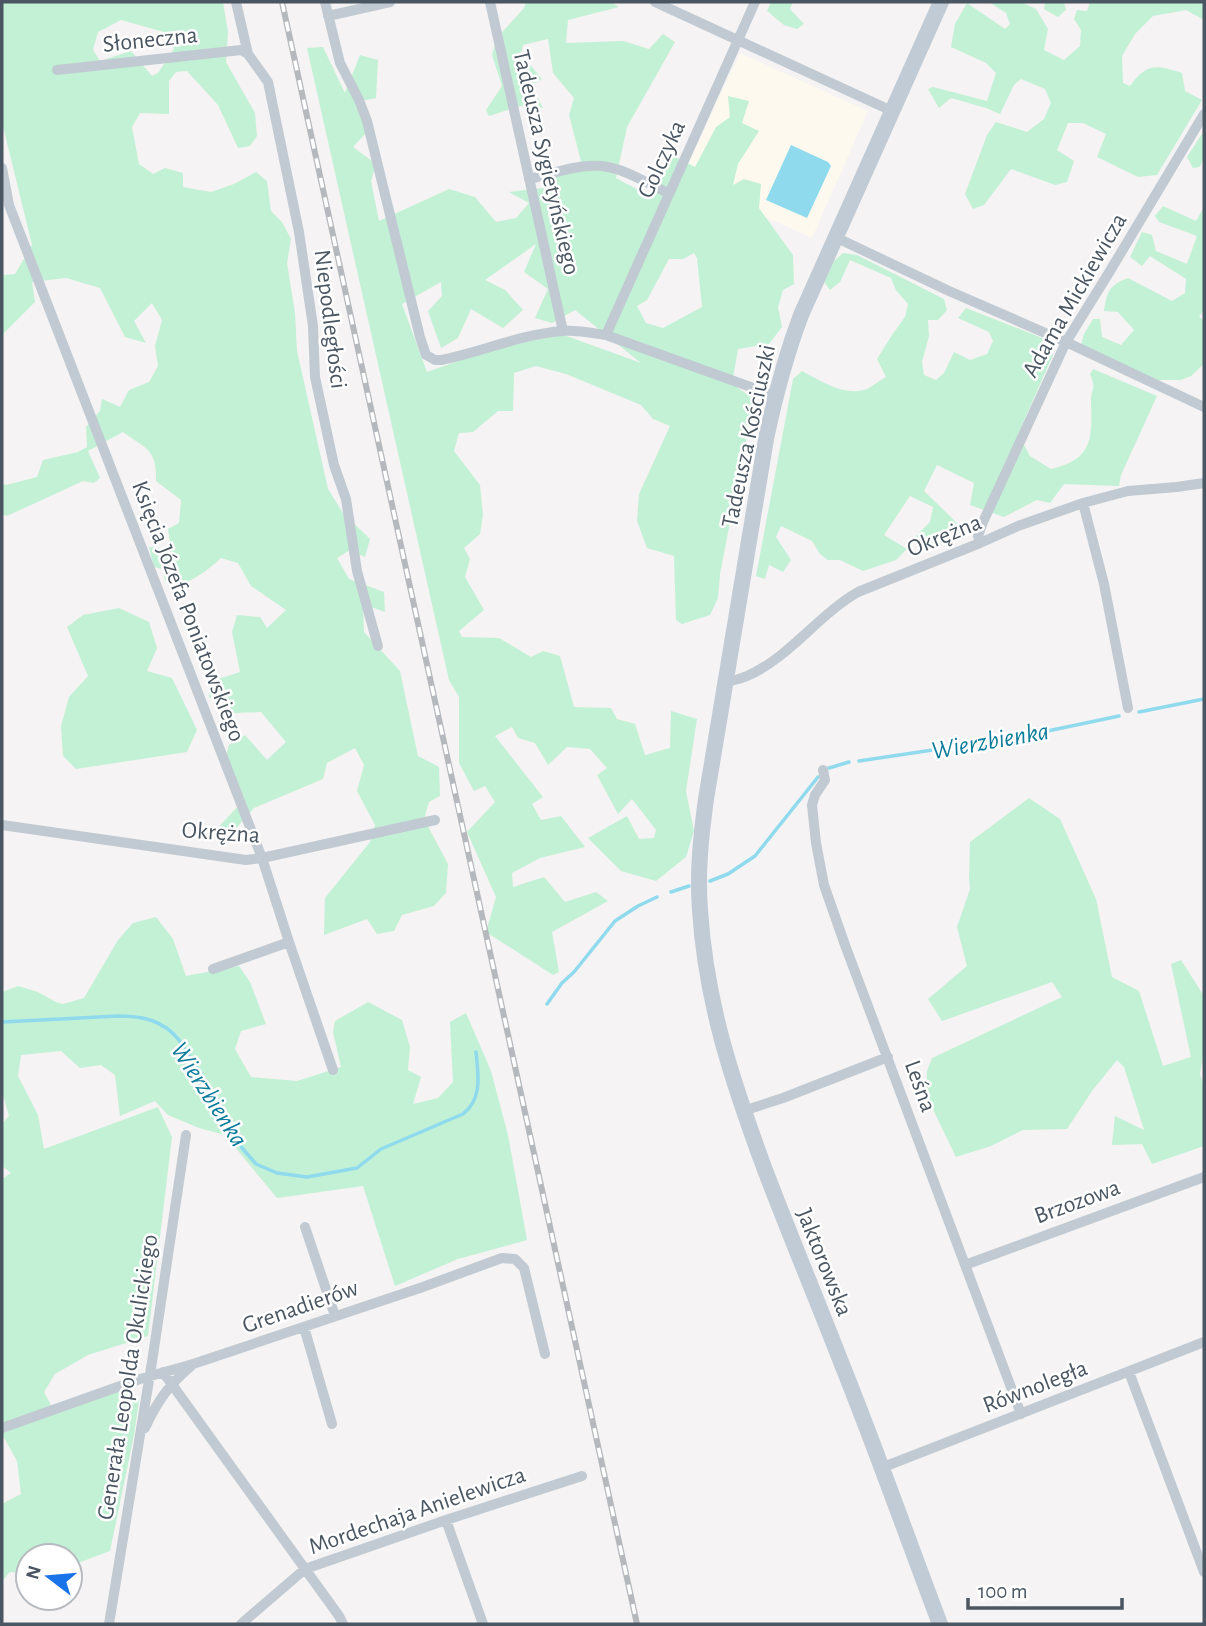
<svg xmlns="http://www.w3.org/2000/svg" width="1206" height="1626" font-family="'Alegreya Sans',sans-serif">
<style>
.commercial{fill:#fdf9ef}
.green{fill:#c3f1d5;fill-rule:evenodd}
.water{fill:#90daee}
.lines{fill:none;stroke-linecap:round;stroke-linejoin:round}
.stream{stroke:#90daee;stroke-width:3.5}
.minor{stroke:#c1cad2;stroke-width:10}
.secondary{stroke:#c1cbd6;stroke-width:16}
.rail-casing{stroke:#b5b8bd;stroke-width:6}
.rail{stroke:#fff;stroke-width:3.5;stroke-dasharray:10;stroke-linecap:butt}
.labels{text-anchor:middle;stroke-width:5;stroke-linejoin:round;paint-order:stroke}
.street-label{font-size:24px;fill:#4a5661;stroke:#fff}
.water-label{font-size:26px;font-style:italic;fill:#0c7c9b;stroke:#fff}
</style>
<rect width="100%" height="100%" fill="#f5f3f3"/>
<!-- commercial -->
<path class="commercial" d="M740 53 868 111 812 238 681 179Z"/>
<!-- green -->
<path class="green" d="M2 2H223L228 32 226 62 255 113 257 136 250 146 238 148 218 105 187 71 176 72 169 81V114L140 113 132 127 139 164 153 174 165 168 183 173V187L211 192 234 184 256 172 267 181 271 211 282 222 291 239 287 263 295 313 297 351 328 489 343 513 370 539 365 557 350 550 337 558 349 579 384 592 385 612 363 604 364 632 400 671 418 756 439 767 440 796 429 802 424 819 448 864 446 893 434 906 402 915 394 931 377 934 367 919 324 935 325 898 370 842 375 825 357 791 364 765 355 748 327 763 323 779 254 808 224 842 212 834 240 804 224 762 229 745 245 735 267 760 286 742 261 712 233 713 227 702 209 697V682L240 672 232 632 237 615 260 617 267 628 286 610 251 586 238 563 221 558C208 570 188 586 169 586L165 580 162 569 154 567 149 547 171 549 168 529 179 523 181 500 156 481C157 449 146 449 123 432L88 451 100 478 94 483 83 481 7 516 2 514V484L6 485 37 477 43 460 78 452 87 447 86 427 100 411 102 399 100 398 120 407 129 390 149 382 158 366 155 346 162 320 152 303 134 321 146 343 125 337 100 288 66 278 32 282 35 302 2 335V275L15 274 32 245 2 122ZM121 20 164 32 174 49 158 73 152 76 131 51 100 61 93 50 98 32Z
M526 2H611L619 7 568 20 566 43 623 41 649 49 663 34 675 42 627 127 616 178 651 197 670 154 695 167 716 127 730 117 728 96 749 101 742 123 759 131 738 164 733 185 744 179 761 184 759 208 793 255 794 284 783 290 778 307 782 327 769 344 738 349 732 384 754 399 720 574 718 598 710 615 682 624 676 620 674 556 647 548 637 521 639 494 670 426 653 419 641 405 566 374 536 366 514 373 513 411H498L473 432 459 433 454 451 480 485 483 515 480 534 464 548 470 559 465 577 484 610 459 631 462 637 499 638 531 657 543 651 560 656 574 707 611 708 617 719 635 724 645 755 670 748 671 711 697 719 686 791 694 831 686 857 656 881 621 871 588 838 627 816 639 839 654 838 656 830 632 799 618 814 597 775 607 768 590 749 567 747 548 765 535 743 518 738 512 727 495 736 543 797 532 804 541 820 561 816 585 847 540 858 512 873 513 887 544 877 565 902 596 892 608 901 552 932 559 972 553 975 486 932 496 897 467 832 495 802 485 786 474 791 459 763V697L449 680 307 48 323 47 345 93 360 55 378 60 376 98 357 102 366 133 353 147 376 164 371 181 379 221 449 189 475 197 496 222 516 218 529 203 509 192 543 188 568 167 581 161 569 115 574 98 553 73 548 39 523 45 521 54 542 79 531 85 543 108 520 106 489 116 486 110 502 86 492 55 497 38 524 8ZM536 244 524 272 548 289 535 318 552 323 575 310 641 363 561 334 487 351 427 372 402 304 441 282 442 296 428 311 441 348 458 338 471 309 503 328 523 310 505 290 485 280ZM694 253 697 258 702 307 663 328 646 323 637 306 647 300 669 259H683Z
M771 2H793L790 9 804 24 797 29 784 25 767 11Z
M989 2H1021L1036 9 1048 29 1044 50 1064 60 1080 46 1081 30 1074 19 1077 10 1087 11 1090 2H1204V20L1186 10 1153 16 1135 34 1122 56 1123 83 1130 86C1147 62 1157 65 1182 73L1185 91 1202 100 1157 175 1138 177 1097 157 1106 134 1083 123H1068L1057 150 1074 161 1067 182 1055 185 1011 169 984 205 973 209 965 194 987 135 996 122 1027 132 1044 119 1051 103 1045 89 1021 79 1014 85 1000 114 986 108 951 98 939 108 928 89 933 87 987 101 996 73 986 63 951 47 955 24 967 3 1005 29 1010 24 1006 13Z
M1045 2H1064L1066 10 1058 17 1044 9Z
M1204 131V157L1200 167 1193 168 1187 157Z
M1163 206 1196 221 1204 207V310L1199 317 1204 320V364L1191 376 1181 380H1142L1080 348 1084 334 1093 319H1100L1102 337 1121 345 1134 330 1118 312 1104 311C1107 292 1109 285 1128 278L1172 301 1185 293 1186 279 1150 256 1142 266 1130 257 1142 232 1152 235 1156 251 1187 264 1197 236 1159 222 1155 216Z
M843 253 857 255 944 299 947 310 938 320H928L929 336 922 362 924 375 936 380 944 373 954 352 970 360 987 354 993 341 989 332 958 318 966 308 1045 339 1053 355 1018 434 1030 456 1051 469C1093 459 1092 439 1091 401 1091 387 1097 390 1090 374L1093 369 1157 396 1121 475 1119 486 1064 484 1050 503 1037 500 1004 517 970 505 974 483 937 465 924 491 955 521 964 538 936 546 913 539 930 522 933 507 910 496 884 535 907 549 896 560 863 571 840 560H828L820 554 812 541 781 526 776 537 791 560 783 572 769 565 765 579 756 576 793 379 802 371C821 381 844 397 867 389 873 386 880 380 886 377L877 359 892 335 905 317 908 304 896 290 891 278 850 260 840 282 830 290 824 282 833 262Z
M119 608 149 622 157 648 147 671 172 678 197 730 187 752 76 769 63 756 61 726 69 697 88 676 67 627 83 615Z
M1029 798 1060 819 1096 899 1112 977 1139 991 1163 1066 1191 1057 1171 964 1181 960 1204 996V1052L1200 1074 1204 1086V1146L1152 1164 1142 1144 1112 1145 1115 1116 1144 1130 1124 1067 1117 1060 1092 1091 1067 1129 1023 1130 991 1146 956 1157 926 1095 927 1071 932 1058 1062 997 1052 982 942 1021 928 999 967 966 957 927 970 889 969 878 970 842Z
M156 917 173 939 186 976 239 966 250 982 266 1024 241 1031 235 1049 251 1077 297 1081 341 1067 333 1032 335 1021 368 1002 402 1020 410 1047 408 1070 421 1077 413 1104 438 1098 453 1082 450 1022 466 1013 491 1071 508 1135 527 1240 458 1259 395 1286 363 1186 277 1198 225 1135 199 1128 168 1115 155 1101 120 1116 115 1075 101 1065 80 1068 61 1051 21 1055 18 1076 38 1115 44 1149 158 1107 172 1137 148 1336 88 1355 55 1374 44 1392 52 1407 124 1390 139 1401 134 1435 110 1551 70 1566V1556H28V1575L10 1572 2 1581V1504L21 1494 17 1461 2 1434V1179L11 1173 2 1166V1124L9 1116 2 1091V992L18 986 38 992 56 1002 63 1004 84 998 118 940 133 923Z"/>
<!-- water -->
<path class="water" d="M791 145 828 162 831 166 807 218 766 200Z"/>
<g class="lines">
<!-- stream -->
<path class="stream" d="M1139 712 1204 699
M859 761 1019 737 1119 716
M829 768 849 762
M710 881 728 874 755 856 818 777
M671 892 689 886
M547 1004 562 983 574 972 615 921 638 906 657 897
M2 1022 118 1016C142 1016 163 1020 179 1040L219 1102 242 1148 256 1164 277 1173 307 1177 357 1168 381 1149 463 1114C483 1099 478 1073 476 1052"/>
<!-- minor -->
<path class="minor" d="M236 2 248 54 268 82 299 232 313 326 315 377 334 465 346 499 357 571 378 646
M325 2 340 63 359 100 367 121 420 337 426 355 435 360H441C481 352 522 334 563 331 577 330 592 333 606 335L776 396
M490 2 563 331
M655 2 892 111
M328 16 390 2
M57 70 241 50 248 54
M2 168 9 205 262 858 289 942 333 1070
M529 179C552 174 577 164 601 166 624 168 647 183 668 193
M835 237 949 291 1066 342 1204 407
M606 335 755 2
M1083 503 1104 584 1128 708
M980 543 978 536 983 522 1066 342 1110 271 1204 114
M725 682C732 681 740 679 747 676 789 658 818 615 858 592L980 543 1018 526 1083 503 1128 491 1177 487 1204 483
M823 770 825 780 815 795 812 805 816 843 824 885 845 945 1021 1414
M2 825 246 860 262 858 435 820
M213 969 289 942
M743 1111 783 1098 888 1057
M305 1227 335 1316
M965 1265 1204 1177
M304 1327 332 1424
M163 1372 339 1616 343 1624
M1129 1372 1204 1572
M2 1428 140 1379 193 1364 420 1288 502 1258 515 1259 524 1268 545 1354
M145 1428C158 1400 168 1386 191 1366
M881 1468 1204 1342
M446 1520 483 1624
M109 1624 152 1362 186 1135
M241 1624 305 1569 446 1520 582 1476"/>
<!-- secondary -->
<path class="secondary" d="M940 1624C907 1537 876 1449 841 1362 816 1298 790 1235 765 1170 733 1083 706 1004 700 910 697 873 701 836 706 799L766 439C775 396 786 355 801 315L941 2"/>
<defs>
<path id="rail" d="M282 2 637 1624"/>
</defs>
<!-- rail casing -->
<use href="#rail" class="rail-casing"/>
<!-- rail -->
<use href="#rail" class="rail"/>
</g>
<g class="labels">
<!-- street labels -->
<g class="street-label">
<text transform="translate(150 39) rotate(-6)" y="8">Słoneczna</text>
<text transform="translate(661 159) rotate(-65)" y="8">Golczyka</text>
<text transform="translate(547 162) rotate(77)" y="8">Tadeusza Sygietyńskiego</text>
<text transform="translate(1074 295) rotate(-60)" y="8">Adama Mickiewicza</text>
<text transform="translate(331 319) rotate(83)" y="8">Niepodległości</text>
<text transform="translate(748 436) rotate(-78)" y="8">Tadeusza Kościuszki</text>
<text transform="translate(944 535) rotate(-22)" y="8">Okrężna</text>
<text transform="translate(189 611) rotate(69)" y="8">Księcia Józefa Poniatowskiego</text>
<text transform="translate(221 832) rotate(4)" y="8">Okrężna</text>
<text transform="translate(921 1086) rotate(70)" y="8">Leśna</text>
<text transform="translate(1077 1201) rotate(-20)" y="8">Brzozowa</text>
<text transform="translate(825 1262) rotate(68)" y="8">Jaktorowska</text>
<text transform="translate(300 1306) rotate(-19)" y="8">Grenadierów</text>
<text transform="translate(127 1377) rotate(-81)" y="8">Generała Leopolda Okulickiego</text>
<text transform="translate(1035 1386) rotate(-21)" y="8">Równoległa</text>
<text transform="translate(417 1510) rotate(-19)" y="8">Mordechaja Anielewicza</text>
</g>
<!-- water labels -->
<g class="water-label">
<text transform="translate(990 740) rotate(-10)" y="9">Wierzbienka</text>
<text transform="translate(210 1094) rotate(57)" y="9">Wierzbienka</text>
</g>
</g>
<!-- border -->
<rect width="1206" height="1626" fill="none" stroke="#4a5661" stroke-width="7"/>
<!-- north arrow -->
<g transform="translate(49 1577) rotate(286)"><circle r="33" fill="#ffffff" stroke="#b7bbc0" stroke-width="2"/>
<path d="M0-5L12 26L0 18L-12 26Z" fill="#1a73e8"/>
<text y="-10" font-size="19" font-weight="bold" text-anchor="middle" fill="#4a5661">N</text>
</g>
<!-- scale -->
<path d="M968 1598v10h154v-10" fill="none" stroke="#4a5661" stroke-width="3.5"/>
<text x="978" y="1598" font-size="21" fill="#4a5661" stroke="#ffffff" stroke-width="5" paint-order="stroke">100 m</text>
</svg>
